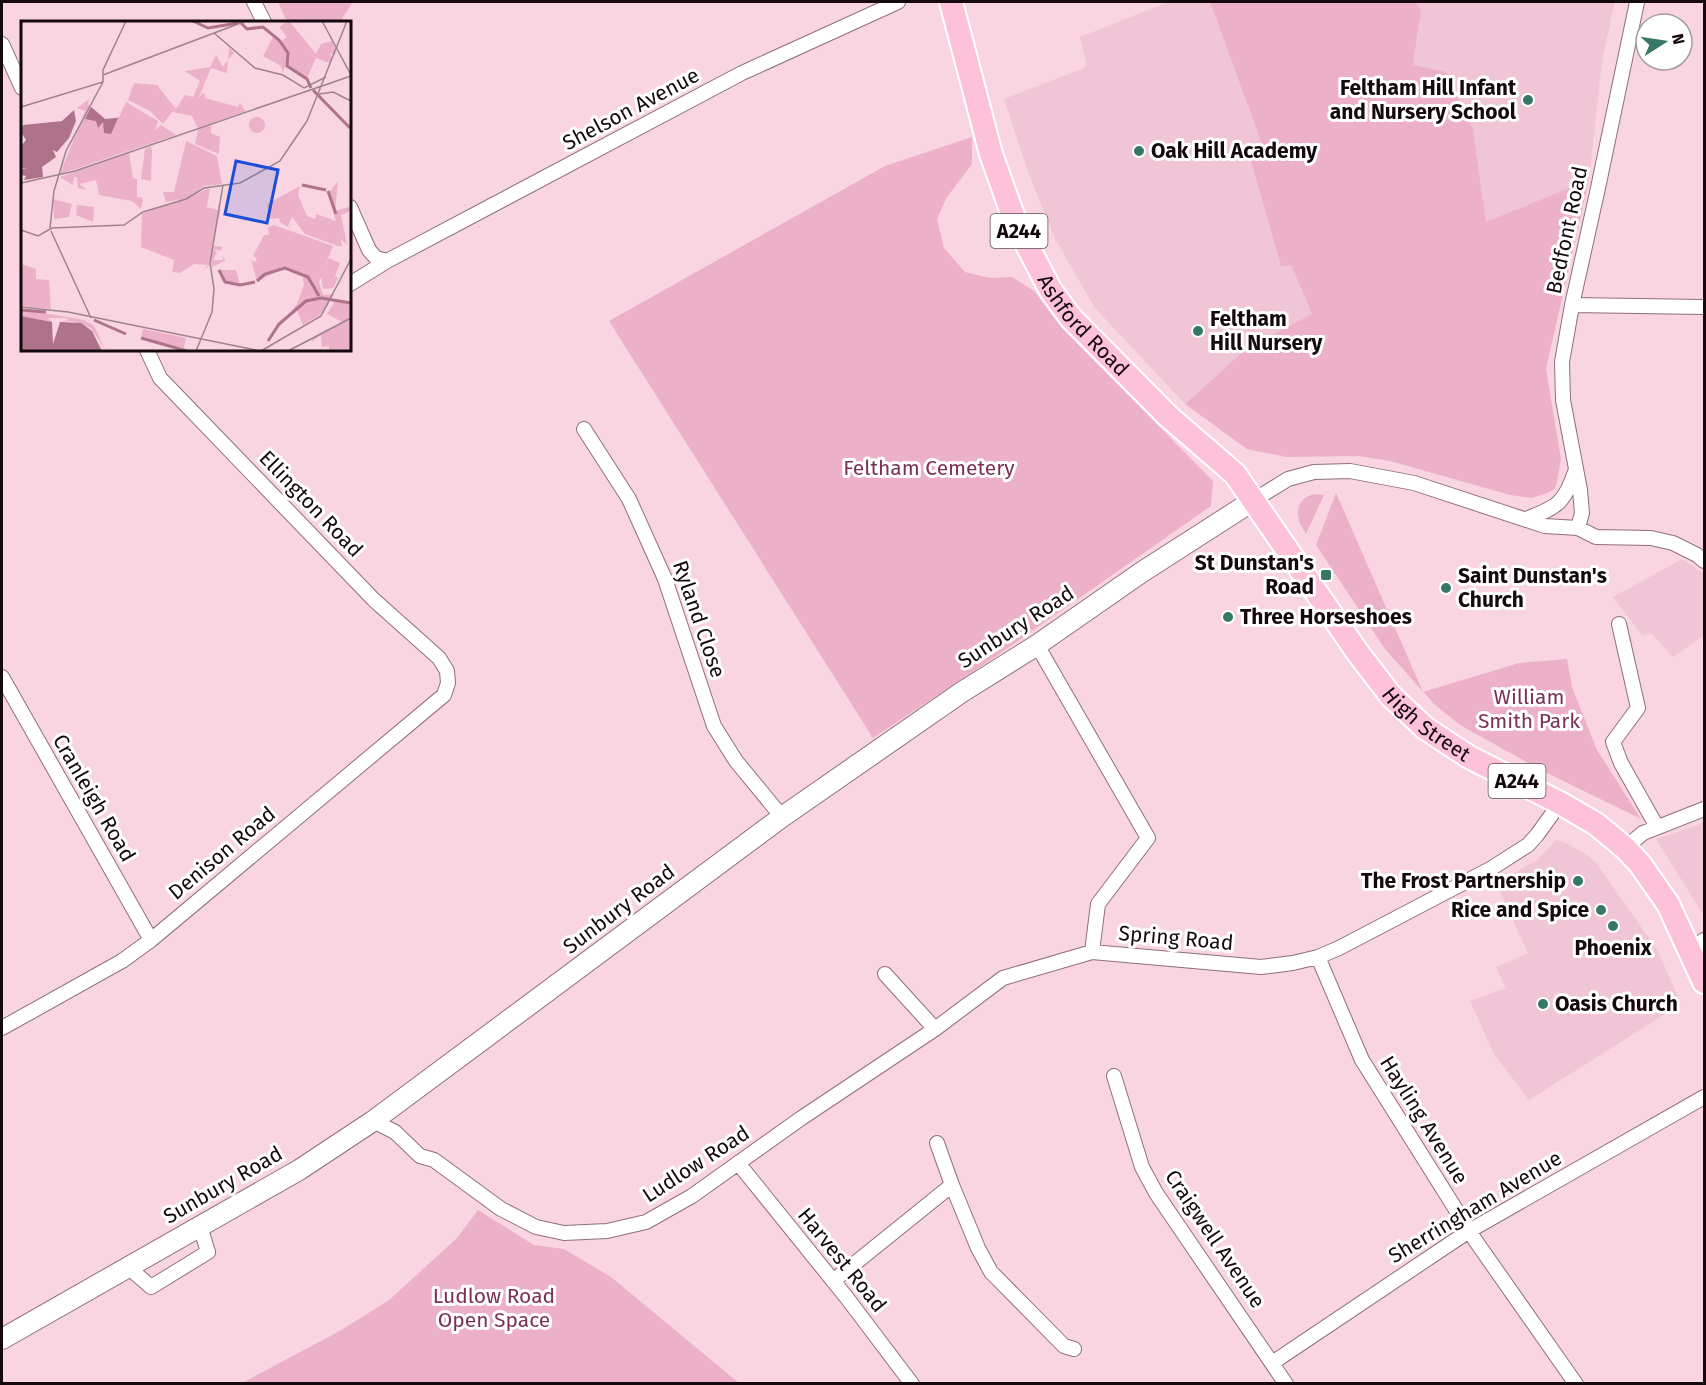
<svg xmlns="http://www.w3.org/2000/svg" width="1706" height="1385" font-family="'Fira Sans',sans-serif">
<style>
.built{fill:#f0c5d5}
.green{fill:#ecb1c8}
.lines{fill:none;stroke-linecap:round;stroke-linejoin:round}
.street-casing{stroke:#8f6f7b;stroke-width:16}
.secondary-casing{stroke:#8f6f7b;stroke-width:22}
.primary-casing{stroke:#fff;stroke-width:26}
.street{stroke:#fff;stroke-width:14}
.secondary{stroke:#fff;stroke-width:20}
.primary{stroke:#fdc2da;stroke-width:22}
.poi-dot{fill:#367766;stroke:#fff;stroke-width:2}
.labels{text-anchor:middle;stroke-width:6;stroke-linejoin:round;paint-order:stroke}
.shield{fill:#fff;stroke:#5b5356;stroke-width:1.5}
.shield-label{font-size:20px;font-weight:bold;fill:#15090e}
.poi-label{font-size:21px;font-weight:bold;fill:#15090e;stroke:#fff;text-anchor:start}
.street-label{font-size:21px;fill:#15090e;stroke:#fff}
.park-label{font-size:21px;fill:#7c3053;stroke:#fff}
.inset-river{fill:none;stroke:#af728b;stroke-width:3}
.inset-road{fill:none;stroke:#9e838d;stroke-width:1.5}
.view{fill:#1d4ed8;fill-opacity:0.15;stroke:#1d4ed8;stroke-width:3}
.inset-edge{fill:none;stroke:#15090e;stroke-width:3}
</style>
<rect width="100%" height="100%" fill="#f9d5e2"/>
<!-- built -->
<path class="built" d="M1168 2H1210L1262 144 1250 158 1281 265H1291L1312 314 1247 348 1185 404 1095 308 1055 239 1027 169 1004 99 1084 68 1086 64 1080 37Z
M1416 2H1615L1602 61 1589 180 1486 223 1473 129 1413 66 1421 11Z
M1682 559 1704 574V635L1673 657 1652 634 1642 635 1613 597Z
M1704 823V916L1656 839Z
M1556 840 1564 842 1586 854 1597 864 1658 951 1681 1004 1529 1100 1494 1054 1470 1001 1506 988 1496 967 1528 953 1496 883 1537 860Z"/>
<!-- green -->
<path class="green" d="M278 2H353L340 22H287Z
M1210 2H1416L1421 11 1413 65 1446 72 1473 129 1486 222 1589 180 1546 369 1561 459 1557 482 1555 488 1550 492 1532 498 1510 495 1390 461 1359 456 1286 457 1247 449 1185 404 1247 348 1312 314 1291 265 1281 266 1250 158 1262 144Z
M972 137V164L947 197 937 219 944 248 965 272 990 278 1012 277 1034 291 1061 327 1213 481 1211 506 992 659 873 738 609 321 885 166Z
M1336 493 1423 692 1519 663 1567 659 1572 687 1597 750 1641 819 1537 768 1460 725 1434 704 1385 649 1316 545Z
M1315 494 1324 495 1306 534C1304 530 1300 525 1299 520 1295 507 1302 496 1315 494Z
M478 1210 534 1245 564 1249 611 1277 739 1383H242L336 1333 388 1301 457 1238Z"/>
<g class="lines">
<defs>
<path id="street" d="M254 2 264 22
M2 44 22 88
M350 207 369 250 376 258 387 261
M350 284 387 261 742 73 898 2
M1572 305 1704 307
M584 429 629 499 665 579 714 726 736 761 782 817
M1254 500 1288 479 1314 472 1350 471 1414 483 1545 526 1578 528 1596 537 1651 538 1673 543 1697 555 1704 561
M1526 519C1557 507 1564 504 1575 472
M1578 528 1582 513 1580 490 1563 400 1562 362 1572 305 1598 188 1637 2
M1619 624 1638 708 1613 742 1621 763 1657 827
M1037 645 1148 838 1098 904 1092 952 1261 967 1293 963 1318 957 1339 948 1492 868 1528 845 1537 835 1560 803
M2 677 151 940
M1625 848 1643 833 1704 809
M1690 949 1704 940
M1318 957 1362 1060 1475 1240 1576 1384
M885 974 935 1029
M2 1028 122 961 151 940 444 695 448 683 447 671 439 658 374 600 160 378 147 350
M1114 1076 1142 1167 1156 1193 1286 1384
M373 1121 395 1132 420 1156 434 1160 501 1209 536 1227 564 1233 607 1231 646 1222 692 1196 800 1119 935 1029 1003 978 1092 952
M937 1143 952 1185
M738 1163 847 1298 912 1384
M128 1267 151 1287 208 1252 200 1226
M833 1281 952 1185 978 1248 991 1272 1064 1346 1074 1349
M1272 1363 1469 1231 1704 1097"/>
<path id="secondary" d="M2 1339 299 1170 373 1121 782 817 962 692 1037 645 1142 572 1254 500"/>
<g id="primary">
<path id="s1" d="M951 2 991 154 1016 224 1050 289 1071 318 1168 416 1235 474 1358 653 1391 696 1425 728 1469 757 1560 803 1596 824 1625 848 1640 864 1668 904 1704 982"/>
</g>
</defs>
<!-- street casing -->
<use href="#street" class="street-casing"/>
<!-- secondary casing -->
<use href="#secondary" class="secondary-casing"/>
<!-- primary casing -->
<use href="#primary" class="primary-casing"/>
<!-- street -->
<use href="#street" class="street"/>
<!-- secondary -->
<use href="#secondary" class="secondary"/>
<!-- primary -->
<use href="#primary" class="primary"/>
</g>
<!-- markers -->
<g class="poi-dot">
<circle cx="1528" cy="100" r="6"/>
<circle cx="1139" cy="151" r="6"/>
<circle cx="1198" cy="331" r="6"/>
<rect x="1320" y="569" width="12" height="12" rx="3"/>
<circle cx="1446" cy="588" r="6"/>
<circle cx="1228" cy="617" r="6"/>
<circle cx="1578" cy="881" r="6"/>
<circle cx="1601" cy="910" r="6"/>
<circle cx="1613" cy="926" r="6"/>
<circle cx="1543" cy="1004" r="6"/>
</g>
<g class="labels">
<!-- shield labels -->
<g class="shield">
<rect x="990.5" y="214" width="57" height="34" rx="4.5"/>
<rect x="1488.5" y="764" width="57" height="34" rx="4.5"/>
</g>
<g class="shield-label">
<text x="1019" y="238">A244</text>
<text x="1517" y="788">A244</text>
</g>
<!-- poi labels -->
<g class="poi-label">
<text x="1516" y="95" text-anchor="end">Feltham Hill Infant<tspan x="1516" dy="24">and Nursery School</tspan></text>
<text x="1151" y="158">Oak Hill Academy</text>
<text x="1210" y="326">Feltham<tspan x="1210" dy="24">Hill Nursery</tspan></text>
<text x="1314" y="570" text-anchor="end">St Dunstan's<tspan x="1314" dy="24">Road</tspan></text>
<text x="1458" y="583">Saint Dunstan's<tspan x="1458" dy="24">Church</tspan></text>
<text x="1240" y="624">Three Horseshoes</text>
<text x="1566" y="888" text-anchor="end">The Frost Partnership</text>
<text x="1589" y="917" text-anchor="end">Rice and Spice</text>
<text x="1613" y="955" text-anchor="middle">Phoenix</text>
<text x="1555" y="1011">Oasis Church</text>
</g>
<!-- street labels -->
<g class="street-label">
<text transform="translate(631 109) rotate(-28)" y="7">Shelson Avenue</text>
<text transform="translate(1567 230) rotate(-78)" y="7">Bedfont Road</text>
<text dy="7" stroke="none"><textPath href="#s1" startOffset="354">Ashford Road</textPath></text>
<text transform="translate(311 504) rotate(46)" y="7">Ellington Road</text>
<text transform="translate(699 619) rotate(71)" y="7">Ryland Close</text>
<text transform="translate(1016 627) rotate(-33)" y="7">Sunbury Road</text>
<text dy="7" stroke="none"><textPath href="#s1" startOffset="884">High Street</textPath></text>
<text transform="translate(94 798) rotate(60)" y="7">Cranleigh Road</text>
<text transform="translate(222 853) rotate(-40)" y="7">Denison Road</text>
<text transform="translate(619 909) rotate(-37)" y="7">Sunbury Road</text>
<text transform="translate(1176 938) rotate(5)" y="7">Spring Road</text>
<text transform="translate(1424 1120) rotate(58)" y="7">Hayling Avenue</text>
<text transform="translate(696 1164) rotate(-33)" y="7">Ludlow Road</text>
<text transform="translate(223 1185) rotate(-30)" y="7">Sunbury Road</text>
<text transform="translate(1475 1207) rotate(-31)" y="7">Sherringham Avenue</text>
<text transform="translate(1215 1239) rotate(56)" y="7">Craigwell Avenue</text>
<text transform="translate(842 1260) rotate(51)" y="7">Harvest Road</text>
</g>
<!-- park labels -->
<g class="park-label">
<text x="929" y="475">Feltham Cemetery</text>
<text x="1529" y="704">William<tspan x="1529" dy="24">Smith Park</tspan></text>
<text x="494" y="1303">Ludlow Road<tspan x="494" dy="24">Open Space</tspan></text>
</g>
</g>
<!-- overview -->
<g transform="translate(21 21)">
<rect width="330" height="330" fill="#f9d5e2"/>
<path d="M265 1H269L295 33 300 23 311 20 315 28 313 34 309 32 311 38 308 42 295 37 286 57 267 44 268 32 264 25 267 35 262 52 260 45 242 35 252 16 259 21 266 16 258 6ZM208 26 213 32 207 39 206 52 190 47 178 76 183 71 184 77 217 86 219 82 225 90 177 107 171 95 151 91 142 103 129 90 107 79 113 62 136 64 155 88 164 74 172 76 179 60 164 50 189 46 195 34 202 46 207 39ZM68 78 67 83 84 98 98 96 105 81 137 100 134 109 140 104 155 114 39 153 64 90 56 87ZM228 104a8 8 0 1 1 16 0a8 8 0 1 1-16 0ZM190 103V112L199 116 198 133 174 123 177 108ZM165 120 196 135 201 163 183 165 166 177 145 181 142 171H153ZM130 125 131 130 130 160 120 158 124 128ZM108 132 112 157 116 158V176L122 177 120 188 111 180 78 174 75 159 59 163 66 169 57 167 56 156H53L52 164 39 156ZM317 160 314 190 328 186 330 190 320 194 326 224 320 218 321 225H317L284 213 271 196 267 205 270 208 259 201 258 197 248 198 246 183 279 165 277 174 286 195 294 198 295 193 315 200 307 173ZM189 167 186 186 197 189V182L199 191 191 224 201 226 200 230 192 228 196 231 192 239H202V236L205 239 191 246 189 236 188 245 180 251 187 244 173 243 159 252 151 251 153 239 120 226 121 193ZM32 178 51 183 48 196 33 198ZM56 184 73 186 72 201 55 194ZM253 204 312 225 298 261 302 274 313 273 303 291 282 304 275 287 241 326 276 283 283 264 281 253 264 247 236 260 230 239 234 241 236 237 232 235 243 214H248L247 206ZM308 237 319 242 314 255 317 257 312 267 302 268 300 255ZM0 243 15 248V258L28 259 30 288 0 285ZM198 249H215L219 264 203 260ZM314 280 330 283V330H308V325L301 326 300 314 291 321 290 318 321 301 306 293ZM0 288 63 299 73 305 85 330 70 307 51 300 41 301 48 299 43 297H27L31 301 0 295ZM122 308 165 317 163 327 120 317Z" fill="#ecb1c8"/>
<path d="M70 86 84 98 97 97 90 113 83 112 82 101 77 107 75 100 64 98ZM53 89 55 100 48 117 36 131 32 129 35 136 21 146 22 156 3 159 5 155 0 154V148L6 147H0V125L5 119 0 111 2 104 41 100ZM0 295 31 301 32 323 39 301 60 302 71 310 81 330H0Z" fill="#af728b"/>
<path class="inset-river" d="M172 0 187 7 217 2M220 2 226 8 242 6 258 19 267 32 266 45 286 58 290 67M292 69 329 107M281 164 305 169M307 170 315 193M198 249 204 261 219 264 234 261M236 260 244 253 264 247 287 256 298 275M0 289 25 291M73 299 105 313M120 317 166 330M247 320 258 303 285 280 300 277 330 282"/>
<path class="inset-road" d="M301 0 330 54M193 12 234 47 262 54 283 67 305 56M82 54 225 0M298 73 312 71 330 80M0 86 82 61V49L105 0M286 100 326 0M0 162 54 150 330 55M29 207 33 170 45 130 82 61M0 209 17 215 31 207 103 204 122 191 165 178 183 167 219 162 259 140 286 100M30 210 70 297M0 286 47 291 235 329M175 330 191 291 193 268 189 242 202 164M240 330 300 295 330 238M267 330 330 297"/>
<path class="view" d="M215 140 257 149 246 202 204 193Z"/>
<rect width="330" height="330" class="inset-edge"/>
</g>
<!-- border -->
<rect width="1706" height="1385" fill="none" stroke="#15090e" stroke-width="6"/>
<!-- north arrow -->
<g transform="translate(1664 42) rotate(78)"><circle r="28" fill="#ffffff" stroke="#a19d9f" stroke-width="1.5"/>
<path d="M0-4.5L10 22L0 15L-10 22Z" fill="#367766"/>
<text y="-9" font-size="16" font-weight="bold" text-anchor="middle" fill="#15090e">N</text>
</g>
</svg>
